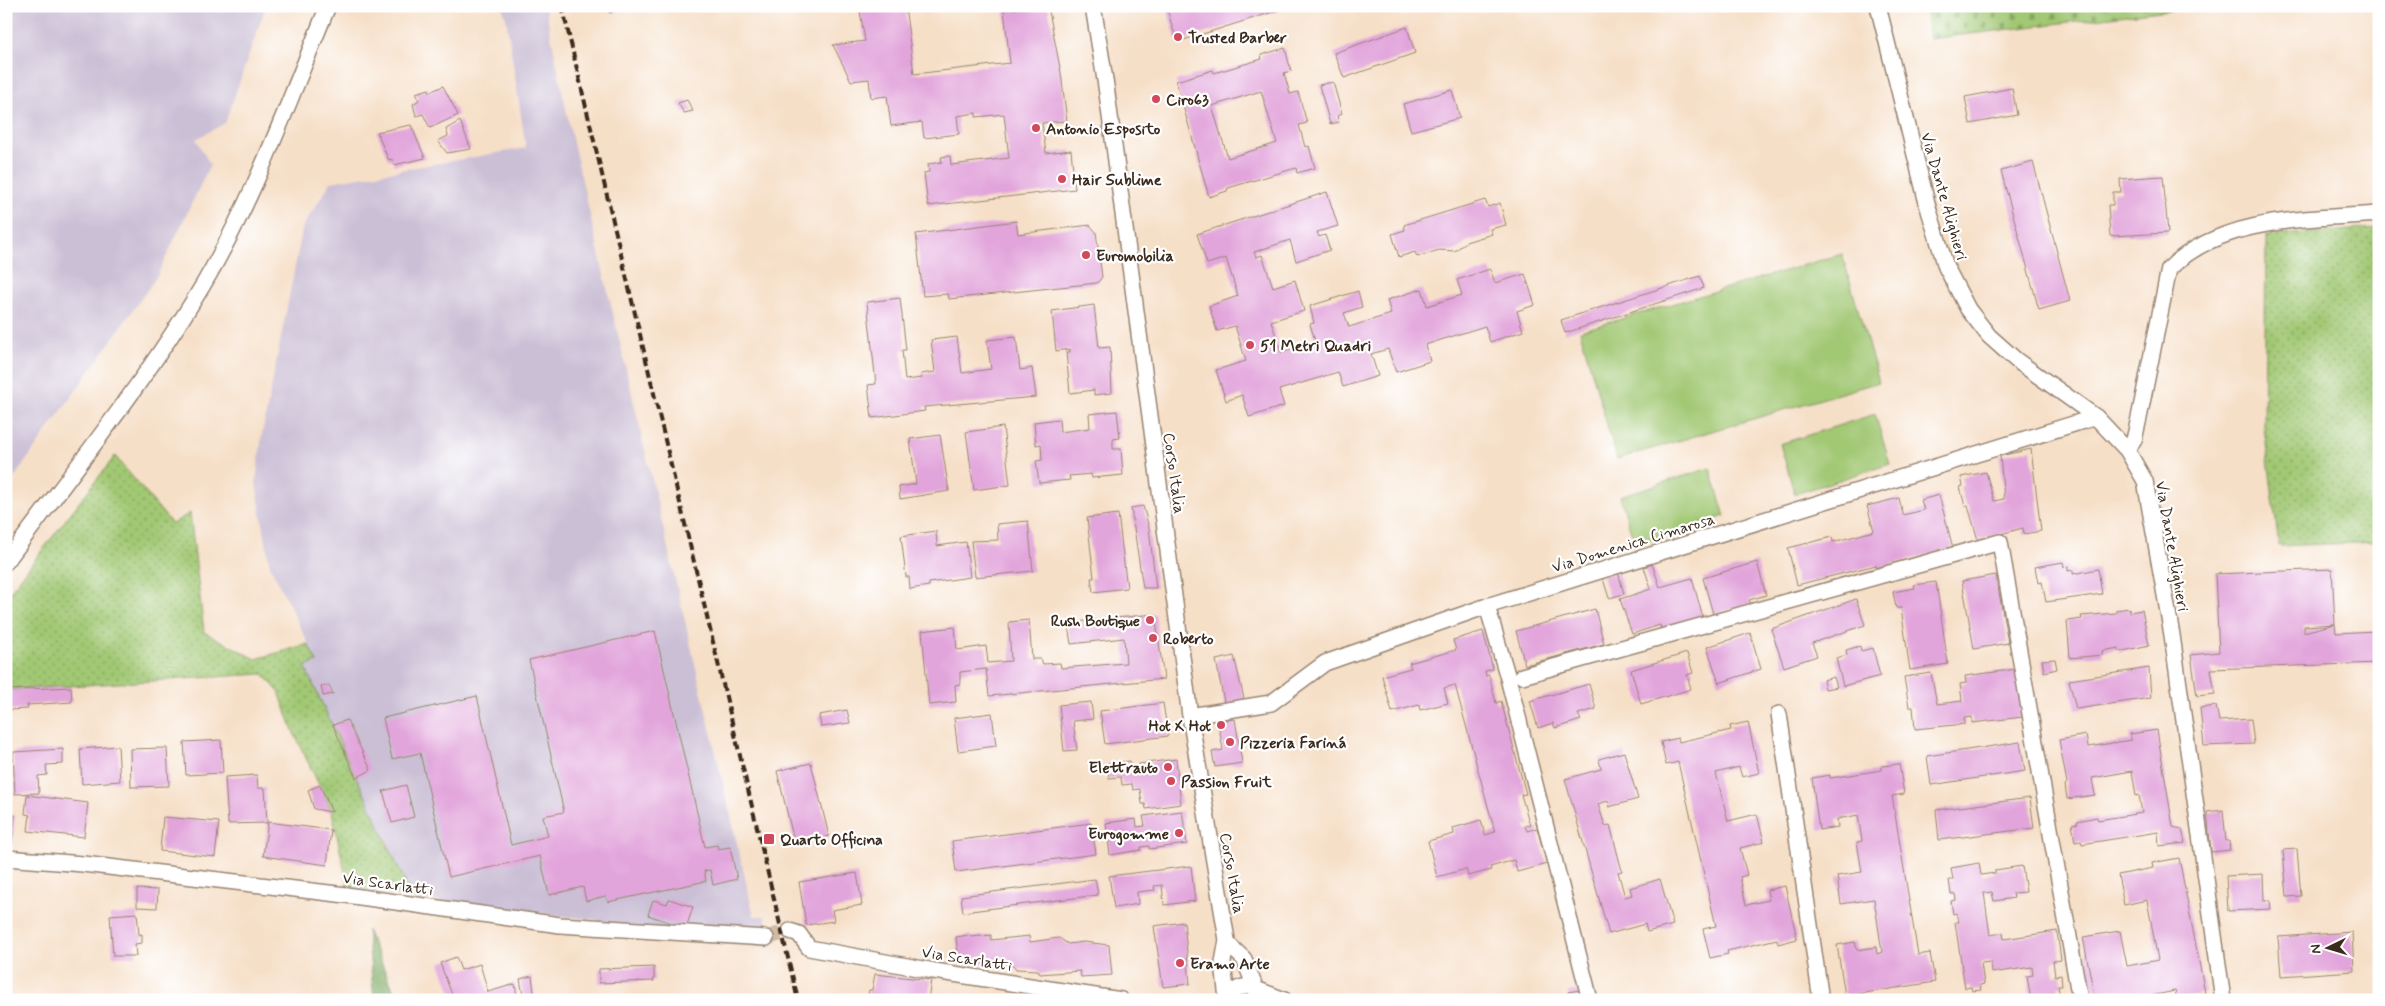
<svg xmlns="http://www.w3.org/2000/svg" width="2385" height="1006" font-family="Mynerve,sans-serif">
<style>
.industrial{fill:#cbbfd5}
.grass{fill:url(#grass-dots);stroke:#6e7948}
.forest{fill:url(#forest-crowns);stroke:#5e6b42}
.cemetery{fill:url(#cemetery-stones);stroke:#6e7948}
.pitch{fill:#a1c873;stroke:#6e7948}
.building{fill:#e2a5db;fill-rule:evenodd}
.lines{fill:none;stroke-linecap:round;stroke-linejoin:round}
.minor-tunnel{stroke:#d1bba5;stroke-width:15;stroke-dasharray:15 8;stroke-linecap:butt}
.minor-casing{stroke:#988472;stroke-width:18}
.minor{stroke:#fff;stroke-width:15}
.rail{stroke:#3b2a1e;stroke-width:4;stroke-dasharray:8 4;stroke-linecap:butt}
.poi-dot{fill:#d1495b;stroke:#fff;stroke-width:2}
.labels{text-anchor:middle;stroke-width:4.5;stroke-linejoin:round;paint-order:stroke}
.poi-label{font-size:16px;font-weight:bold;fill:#3b2a1e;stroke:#fff;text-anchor:start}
.street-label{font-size:16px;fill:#3b2a1e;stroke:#fff}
</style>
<defs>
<pattern id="grass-dots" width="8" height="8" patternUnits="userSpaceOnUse" patternTransform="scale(1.25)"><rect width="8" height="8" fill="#a1c873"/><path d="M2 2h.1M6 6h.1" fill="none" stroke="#84a35e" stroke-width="1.8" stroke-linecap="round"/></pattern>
<pattern id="forest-crowns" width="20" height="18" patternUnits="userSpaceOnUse" patternTransform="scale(1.25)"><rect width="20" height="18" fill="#80ac65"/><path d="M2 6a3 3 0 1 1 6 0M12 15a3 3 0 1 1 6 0" fill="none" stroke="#6a8c53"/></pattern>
<pattern id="cemetery-stones" width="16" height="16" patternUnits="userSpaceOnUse" patternTransform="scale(1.25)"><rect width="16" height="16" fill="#a1c873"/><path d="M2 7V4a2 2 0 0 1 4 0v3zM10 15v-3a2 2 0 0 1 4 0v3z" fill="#84a35e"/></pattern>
</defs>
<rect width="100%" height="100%" fill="#fff"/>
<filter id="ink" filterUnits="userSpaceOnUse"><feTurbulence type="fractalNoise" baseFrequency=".02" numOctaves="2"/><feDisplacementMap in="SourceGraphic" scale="10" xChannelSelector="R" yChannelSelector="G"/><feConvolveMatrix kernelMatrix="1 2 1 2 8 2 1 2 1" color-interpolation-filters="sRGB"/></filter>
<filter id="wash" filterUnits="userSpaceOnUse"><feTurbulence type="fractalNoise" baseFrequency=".0096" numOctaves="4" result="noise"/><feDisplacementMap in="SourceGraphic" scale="20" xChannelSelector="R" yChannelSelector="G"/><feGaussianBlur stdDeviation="1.12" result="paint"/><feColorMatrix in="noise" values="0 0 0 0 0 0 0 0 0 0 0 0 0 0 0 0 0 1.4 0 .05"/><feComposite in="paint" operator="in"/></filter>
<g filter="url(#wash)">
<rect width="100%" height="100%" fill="#f6dfc7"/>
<!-- industrial -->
<path class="industrial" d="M6 6H266L225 123 196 139 210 165 157 276 6 489Z
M502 6H545L572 138 754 916H765L772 947 632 935H596L598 920 419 899 409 890 305 667 317 661 270 566 256 483 262 434 303 226 331 182 526 148 506 18Z"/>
<!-- grass -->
<path class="grass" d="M2379 228V542L2279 546 2264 427 2266 236Z
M115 456 172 524 190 513 204 632 256 659 308 644 317 662 305 667 409 890 419 899 348 887 332 812 294 733 279 692 263 674 6 690V597Z"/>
<!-- forest -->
<path class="forest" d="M367 930 398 1000H374Z"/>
<!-- cemetery -->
<path class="cemetery" d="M1925 6H2202L1929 39Z"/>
<!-- pitch -->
<path class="pitch" d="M1842 254 1879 382 1617 459 1580 331Z
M1875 414 1890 464 1795 494 1780 444Z
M1710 468 1725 516 1635 545 1620 496Z"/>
<g id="blocks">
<!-- building -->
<path class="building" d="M606 6H626L610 13Z
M891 6H905L914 74 1010 63 1004 10 1048 6 1061 73 1067 121 1042 123 1046 153 1071 150 1075 189 928 206 924 173 929 172 928 164 942 162 941 157 950 156 951 165 1009 158 1004 114 976 117V113L957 116 959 134 924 138 922 122 891 126 887 96 871 98 869 79 851 81 833 45 865 41 860 11Z
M1166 6H1289V7L1177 42Z
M1407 27 1415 53 1344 78 1334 53Z
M1285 48 1291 71 1284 73 1290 94 1298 92 1307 123 1299 125 1305 147 1309 146 1315 168 1297 173 1296 168 1228 188 1227 191 1209 197 1176 81 1213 70 1214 73 1262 59 1261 55ZM1261 91 1277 143 1228 158 1212 106Z
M1333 82 1342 114 1337 116 1339 122 1330 124 1319 85Z
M443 86 458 115 430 128 423 114 416 116 413 104 419 100 416 93 429 89 430 92Z
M2012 88 2017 115 1970 124 1965 97Z
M1452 90 1460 118 1411 131 1403 104Z
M687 100 693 111 684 113 678 103Z
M460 121 471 149 447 153 438 141 448 136 446 129Z
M411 125 425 158 394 165 393 160 388 159 377 132Z
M2033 162 2070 301 2039 310 2001 171Z
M2163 176 2168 233 2110 236 2108 205H2113V192H2121L2120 179Z
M1327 192 1338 226 1317 232 1319 237 1325 235 1330 250 1296 261 1290 240 1254 252 1256 257 1262 255 1273 287 1295 280 1304 311 1271 321 1281 352 1315 341 1310 324 1314 323 1310 306 1358 291 1362 307 1344 313 1349 327 1391 314 1387 300 1422 289 1427 306 1462 295 1457 280 1490 269 1495 283 1525 274 1535 305 1517 311 1523 331 1490 342 1485 326 1425 345 1430 361 1396 372 1388 349 1371 354 1378 376 1343 387 1338 372 1279 390 1284 406 1249 417 1242 395 1226 401 1216 370 1246 361 1235 326 1217 331 1209 306 1238 296 1226 258 1207 264 1197 234Z
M1485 200 1488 207 1500 203 1506 225 1490 229 1492 234 1466 242 1455 251 1439 250 1417 257 1415 252 1399 257 1392 234 1405 230 1404 225Z
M1016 221 1018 234 1090 225 1096 232 1102 277 1097 283 949 299 948 294 923 296 916 234Z
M1700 276 1704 288 1565 333 1561 320Z
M900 298 906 350H902L905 380 922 378 921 374 935 372 931 340 957 337 962 373 991 369 987 340 1016 337 1020 370 1032 368 1036 397 924 407 925 411 872 418 868 385 876 384 867 302Z
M1094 305 1099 348 1110 347 1112 393 1094 395V390L1070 393 1066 352H1070V349L1056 351 1052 311Z
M1117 411 1120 438 1113 439V449H1121L1123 475 1092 478 1091 474 1069 476 1070 480 1039 483 1036 461 1042 460 1041 444 1036 445 1034 422 1059 419 1060 432 1090 428 1089 414Z
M1003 427 1010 485 974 490 966 432Z
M940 435 949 491 900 499 899 487 916 484 910 439Z
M2031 449 2041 531 2024 534 2023 528 1978 540 1968 506H1965L1960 487 1963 486 1961 477 1986 472 1994 501 2004 499 2000 456Z
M1939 495 1953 548 1877 568 1876 565 1797 585 1788 548 1832 537 1833 542 1874 531 1867 506 1899 498 1903 515 1924 510 1921 500Z
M1143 506 1149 528 1156 588H1143L1131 508Z
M1118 514 1127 588 1093 592 1091 578H1094L1087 518Z
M1028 521 1033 571 975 577 971 541 998 540 997 524Z
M936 531 937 546 966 542 970 577 929 583V586L910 589 909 577H906L901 536Z
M1757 562 1766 595 1749 600 1751 604 1713 614 1703 578Z
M2063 562 2064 567 2068 566V571L2073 570V574L2098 569 2102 594 2046 602 2042 582 2038 583 2035 567Z
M1652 564 1660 587 1692 578 1703 618 1661 630 1660 625 1632 634 1620 599 1651 589 1644 567Z
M2332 569 2335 624 2304 626V632L2335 624 2336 633 2375 631 2379 647V663L2211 669 2215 694 2197 696 2191 655 2219 652 2215 574Z
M1618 572 1624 594 1609 598 1602 576Z
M1996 575 2008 643 1974 649 1962 581Z
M1936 582 1948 664 1910 670 1901 608H1896L1893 592 1915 588 1914 585Z
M1856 599 1865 625 1812 643 1817 656 1784 667 1771 629Z
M2129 608 2130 612 2142 610 2149 645 2119 652V648L2102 651 2103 655 2070 658 2067 621 2082 619 2081 616 2116 613V610Z
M1595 609 1604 644 1525 665 1516 631Z
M1155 614 1164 679 989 696 986 669 960 672V684L955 685 956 702 929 705 922 631 955 627 957 650 986 646 988 663 1011 661 1009 622 1029 620 1032 659H1041L1043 664 1060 663 1061 668 1126 663 1124 638 1071 644 1068 626 1076 625V622Z
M655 631 705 847 717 845 718 849 730 847 737 879 713 885 710 870 704 871 706 881 608 902 606 896 586 901 583 887 549 895 540 856 449 877 420 753 392 759 383 718 477 696 511 845 548 836 543 816 564 812 529 660Z
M1483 631 1493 669 1485 671 1486 676 1489 675 1496 703 1501 701 1526 794 1521 795 1530 825 1525 826 1527 831 1537 828 1547 864 1517 872 1514 860 1490 867 1491 870 1468 876 1466 869 1437 877 1428 841 1454 834 1453 828 1481 820 1485 835 1495 832 1455 685 1444 688 1448 703 1420 710 1419 705 1392 712 1382 676 1411 668 1409 663 1456 650 1453 640Z
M1750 633 1761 669 1719 683 1707 647Z
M1860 646 1861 651 1873 648 1880 676 1843 686 1836 658 1847 655 1846 650Z
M1687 653 1693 673 1687 675 1691 689 1641 704 1631 670Z
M1234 656 1245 703 1225 707 1216 660Z
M2055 659 2057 669 2044 672 2042 660Z
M2149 668 2151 698 2076 709 2069 680Z
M2017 669 2023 717 1972 723V717L1964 718 1965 724 1915 729 1913 707H1909L1904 677 1931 673 1937 704 1962 701 1960 684 1966 683 1965 676Z
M1834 677 1837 687 1825 689 1823 680Z
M1589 684 1596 709 1578 714 1581 720 1555 728 1553 723 1538 728 1530 701Z
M329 685 333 694 323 696 321 686Z
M71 687 72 702 27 705 28 709 8 710 9 719H6V690Z
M1091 702 1093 719 1073 721 1077 750 1064 751 1059 705Z
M1163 703 1168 736 1105 744 1100 711Z
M2216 706 2219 721 2251 719 2254 744 2204 746 2200 708Z
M847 710 850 723 821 727 819 715Z
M992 713 996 746 958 751 954 718Z
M1235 719 1242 763 1215 767 1212 752 1223 750 1218 721Z
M347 720 371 770 356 778 333 725Z
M1748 722 1759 773 1742 777 1739 767 1716 773 1728 821 1757 814 1764 842 1740 848 1747 875 1740 877 1746 905 1769 900 1767 890 1785 886 1797 939 1778 944 1777 939 1727 951 1728 954 1710 958 1703 929 1716 926 1678 762 1666 765 1661 742 1678 738 1679 742 1731 730 1730 726Z
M2157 730 2173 827 2182 829 2185 843 2159 846 2158 832 2082 844 2081 841 2075 842 2072 824 2078 823 2077 821 2097 817 2098 820 2142 813 2139 795 2136 796 2132 771 2092 778 2095 795 2067 799 2065 785 2067 783 2059 740 2086 735 2088 747 2131 740 2130 734Z
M221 740 223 773 186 775 184 742Z
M2020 742 2025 771 1931 785 1927 756Z
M118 746 120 781 82 784 80 749Z
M167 748 169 786 131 787 130 749Z
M63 749V764L46 765 47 775 38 776 39 793 15 794 13 752Z
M1624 752 1638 799 1609 807 1608 801 1598 804 1605 826 1610 825 1622 871 1618 872 1625 897 1632 895 1630 888 1660 879 1673 925 1647 932 1645 924 1609 934 1565 779 1601 769 1599 759Z
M1176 759 1181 804 1146 809 1145 804H1142L1140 789 1133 790 1132 784 1122 785 1121 777 1109 778 1107 764 1130 761 1131 771 1139 770V764Z
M811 763 829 836 795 845 777 771Z
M1899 764 1904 794 1892 796 1918 955 1930 953 1935 982 1845 996 1837 945 1855 942 1857 950 1876 947 1877 954 1882 952 1874 899 1841 904 1837 876 1862 872 1857 842 1862 841 1858 815 1837 819 1838 827 1819 830 1812 778 1830 775V778L1882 770V766Z
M257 775 258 788H265L267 823 228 824 225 777Z
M320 785 332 812 314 809 308 790Z
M406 785 414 817 392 823 383 791Z
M27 795 88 803 84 837 28 831 30 815 25 814Z
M2030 798 2034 828 1939 840 1936 810Z
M2223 810 2226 841H2229L2230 850 2211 852 2207 812Z
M1182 811 1187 844 1149 849V846L1141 847V850L1110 855 1106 823 1136 819 1137 827 1145 826 1143 816Z
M6 815H15L12 844 6 843Z
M163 817 219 822 215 857 160 851Z
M268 822 331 830 327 865 263 856Z
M1091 823 1096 854 956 872 952 841Z
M2297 849 2301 896 2287 897 2283 850Z
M2179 858 2205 993 2177 999 2175 991 2131 1000H2095L2083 937 2120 931 2127 966 2158 960 2147 900 2124 905 2118 875 2153 868 2152 863Z
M1979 863 1981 875 1995 873V870L2022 866 2026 892 2013 893 2014 898 1994 901 1992 892 1984 893 1990 935 2003 933 2004 939 2057 931 2061 960 2053 961 2055 976 2061 975 2062 986H2058L2060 996 2031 1000 2027 976 2033 975 2032 967 1992 973 1991 962 1981 963 1984 984 1980 985 1981 990 1972 991 1971 987 1965 988 1955 922H1959L1957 913 1953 914 1951 901 1956 900 1955 894H1951L1949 880H1953L1951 868Z
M1191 866 1195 901 1164 905 1162 885 1154 886 1155 890 1137 892 1138 904 1114 908 1109 876Z
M857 873 862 905 832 910 834 921 806 925 799 882Z
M2263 874 2264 900H2270L2271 909 2228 911 2226 876Z
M1095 879 1098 895 963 912 961 896Z
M137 889 158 890 157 908 137 907Z
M669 899 693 907 686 928 648 915 653 900 667 904Z
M137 913 139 935 142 934V943L135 944 136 956H113L110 915Z
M1184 922 1190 984 1163 987 1154 926Z
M2352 932 2354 971 2281 976 2278 937Z
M969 935 971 937 991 935V940L1029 936 1030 942 1059 938 1068 944 1084 942 1109 945 1112 975 1081 977 1080 971 1040 974 1038 970 1016 969 1014 966H988L987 963 971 965 970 961 959 962 956 937Z
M456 957 461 970 480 964 488 992 515 984 517 996 523 995 520 979 532 976 535 1000H454L440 963Z
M654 967V981L599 983V969Z
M875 974 931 980 928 1000H867L869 990H872Z
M1579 990 1581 998 1569 1000 1568 992Z"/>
</g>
</g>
<g filter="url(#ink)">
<use href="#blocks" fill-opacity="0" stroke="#988472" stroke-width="1"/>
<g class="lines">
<!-- minor-tunnel -->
<path class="minor-tunnel" d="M766 938 790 931"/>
<defs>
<path id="minor" d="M1093 6 1106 86 1190 716 1227 940 1223 962 1227 1000
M1878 6 1928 207 1946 267 1968 309 1989 336 2016 360 2096 417 2127 450 2145 481 2172 635 2223 1000
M2127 450 2134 440 2139 418 2169 269C2220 217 2311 219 2379 214
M6 562C73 471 145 382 203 285 255 197 289 100 328 6
M1487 606 1508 678 1590 1000
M1522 676 2000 542 2080 1000
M1779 714 1821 1000
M1190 716 1271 703 1325 663 1487 606 2096 417
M6 858 83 864 346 895 560 925 766 938
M790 931 799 934 809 948 934 971 1121 1000
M1227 943 1244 959 1255 987
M1261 991 1284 1000
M1227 1000C1236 983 1258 981 1266 1000"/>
</defs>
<!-- minor casing -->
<use href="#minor" class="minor-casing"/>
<!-- minor -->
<use href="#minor" class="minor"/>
<!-- rail -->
<path class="rail" d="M562 6 798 1000"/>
</g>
</g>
<!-- markers -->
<g class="poi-dot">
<circle cx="1178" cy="37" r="5"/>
<circle cx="1156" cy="99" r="5"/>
<circle cx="1036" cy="128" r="5"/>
<circle cx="1062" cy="179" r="5"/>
<circle cx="1086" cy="255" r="5"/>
<circle cx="1250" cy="345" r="5"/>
<circle cx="1150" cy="620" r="5"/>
<circle cx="1153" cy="638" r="5"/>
<circle cx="1221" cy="725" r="5"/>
<circle cx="1230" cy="742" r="5"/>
<circle cx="1168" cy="767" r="5"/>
<circle cx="1171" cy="781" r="5"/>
<circle cx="1179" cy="833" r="5"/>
<rect x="763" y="833" width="12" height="12" rx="2.5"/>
<circle cx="1180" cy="963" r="5"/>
</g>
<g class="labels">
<!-- poi labels -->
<g class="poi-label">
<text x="1188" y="43">Trusted Barber</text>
<text x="1166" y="105">Ciro63</text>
<text x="1046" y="134">Antonio Esposito</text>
<text x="1072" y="185">Hair Sublime</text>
<text x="1096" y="261">Euromobilia</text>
<text x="1260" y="351">51 Metri Quadri</text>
<text x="1140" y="626" text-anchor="end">Rush Boutique</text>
<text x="1163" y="644">Roberto</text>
<text x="1211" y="731" text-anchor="end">Hot X Hot</text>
<text x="1240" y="748">Pizzeria Fariná</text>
<text x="1158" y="773" text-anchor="end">Elettrauto</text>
<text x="1181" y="787">Passion Fruit</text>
<text x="1169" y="839" text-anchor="end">Eurogomme</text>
<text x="780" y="845">Quarto Officina</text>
<text x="1190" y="969">Eramo Arte</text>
</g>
<!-- street labels -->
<g class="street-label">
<text transform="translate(1945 196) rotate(74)" y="6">Via Dante Alighieri</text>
<text transform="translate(1175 473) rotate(82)" y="6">Corso Italia</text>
<text transform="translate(1633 542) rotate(-17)" y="6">Via Domenica Cimarosa</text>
<text transform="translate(2173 546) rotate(80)" y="6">Via Dante Alighieri</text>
<text transform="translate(1233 873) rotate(80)" y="6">Corso Italia</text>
<text transform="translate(388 883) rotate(8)" y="6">Via Scarlatti</text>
<text transform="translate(967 958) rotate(9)" y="6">Via Scarlatti</text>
</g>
</g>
<!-- margin -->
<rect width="2385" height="1006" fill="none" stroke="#fff" stroke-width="25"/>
<!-- north arrow -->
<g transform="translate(2328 948) rotate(265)" stroke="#ffffff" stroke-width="4" paint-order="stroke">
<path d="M0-4L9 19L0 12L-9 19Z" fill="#3b2a1e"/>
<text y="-8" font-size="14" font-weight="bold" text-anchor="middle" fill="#3b2a1e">N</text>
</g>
</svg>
